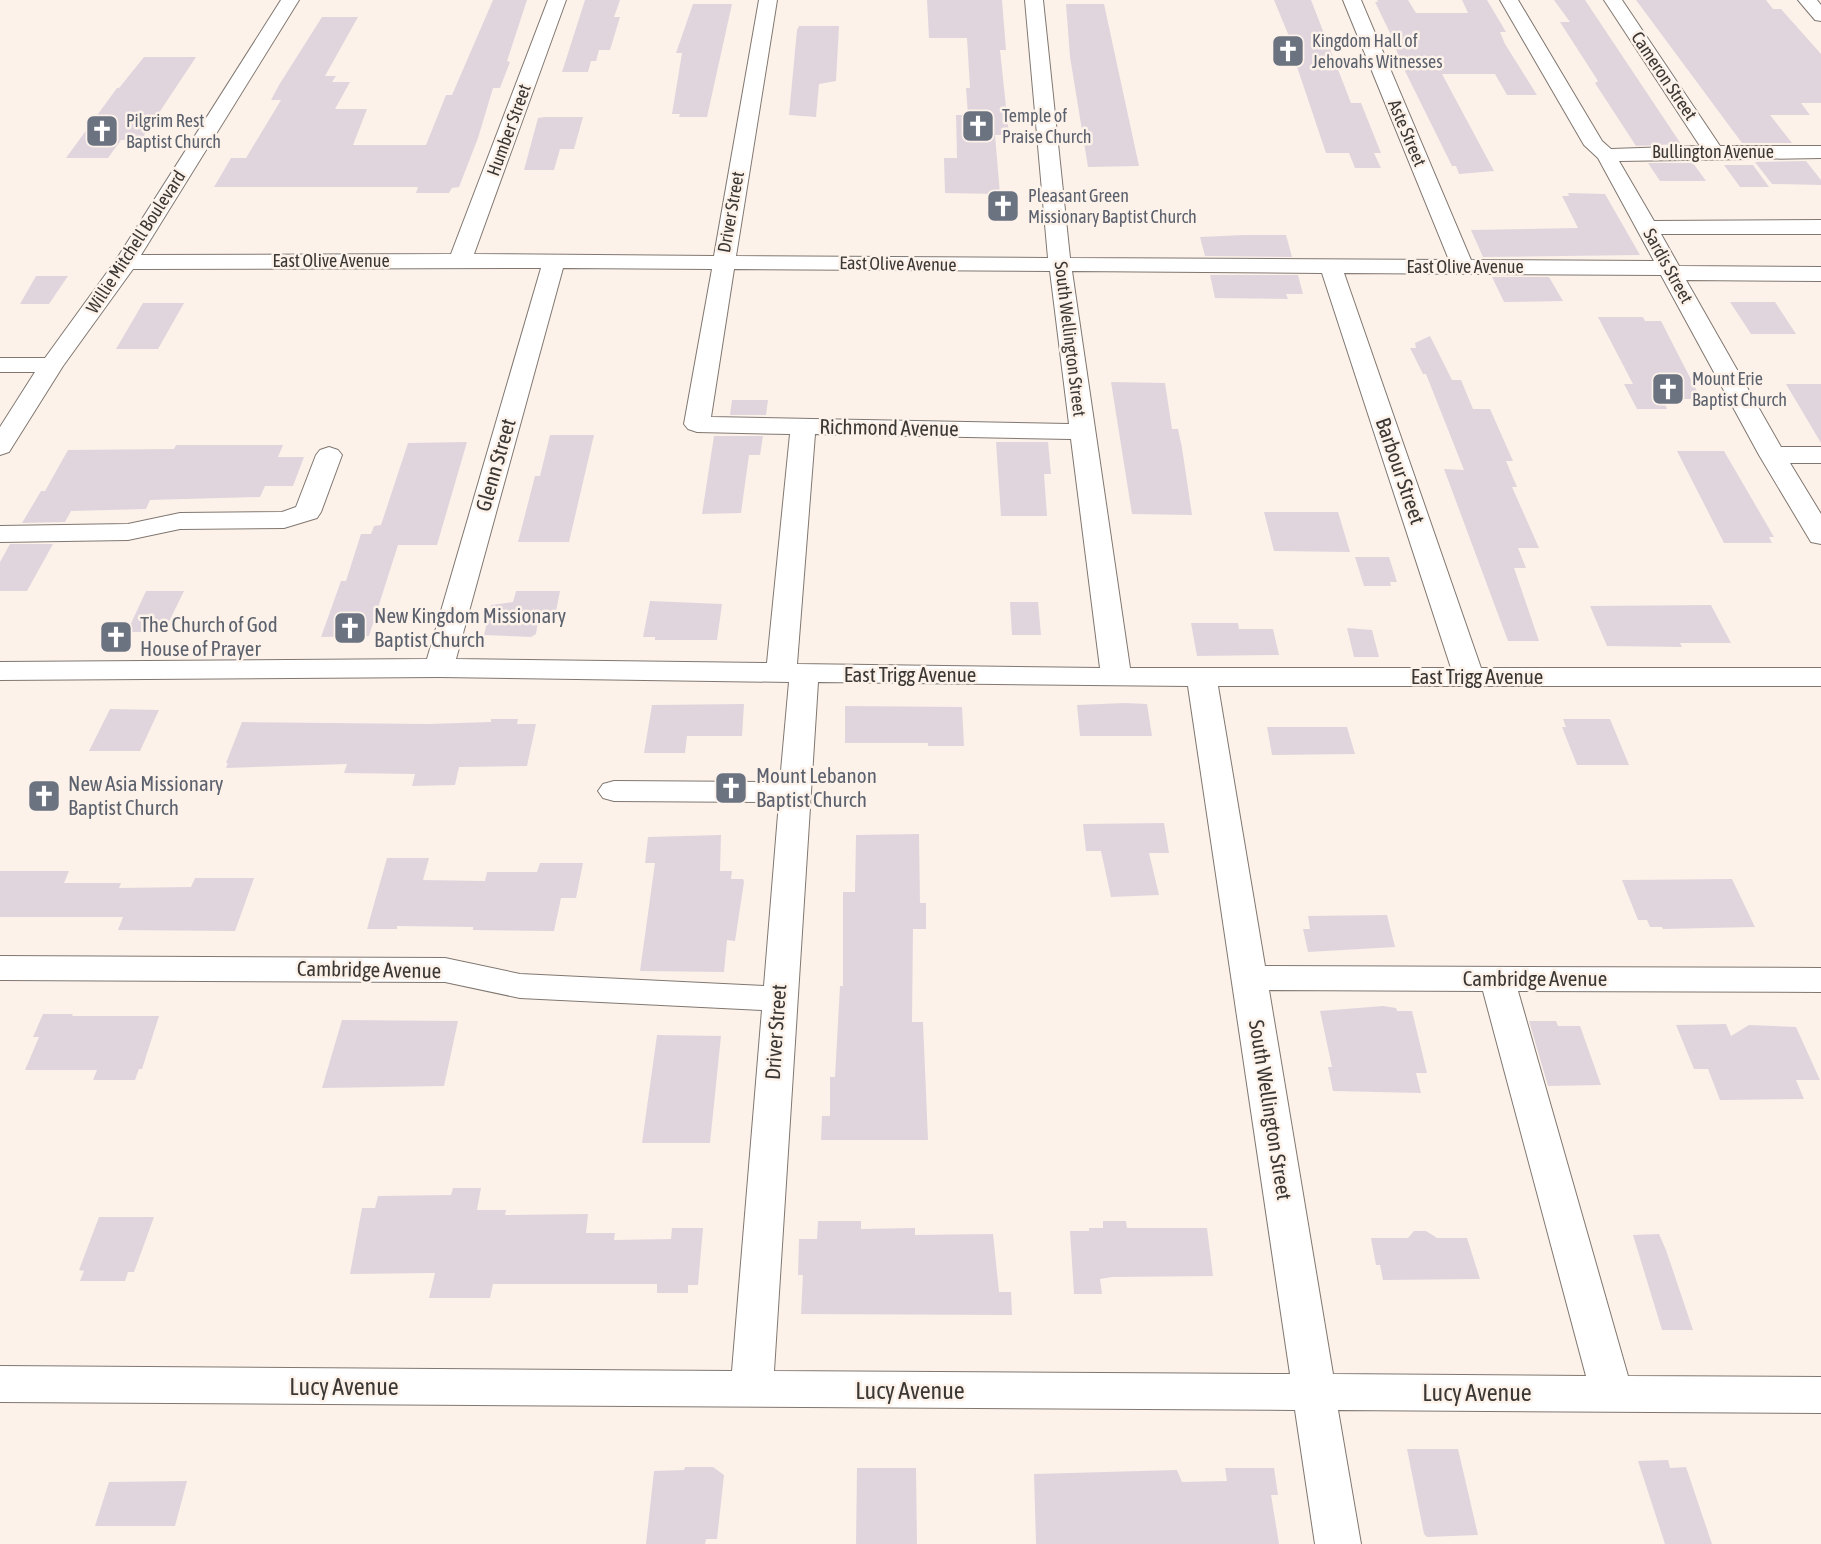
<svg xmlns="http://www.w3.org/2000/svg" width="1821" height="1544" font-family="'Asap Condensed',sans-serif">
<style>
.building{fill:#e0d5dd}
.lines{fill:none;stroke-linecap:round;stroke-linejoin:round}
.minor-casing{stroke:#807770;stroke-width:2}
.minor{fill:#fff;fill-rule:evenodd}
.labels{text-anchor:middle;stroke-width:5;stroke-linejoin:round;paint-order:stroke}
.far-worship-label{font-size:18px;fill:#5b616d;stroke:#fcf2ea;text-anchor:start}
.far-street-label{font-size:18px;fill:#3b3734;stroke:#fcf2ea}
.street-label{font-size:21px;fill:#3b3734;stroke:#fcf2ea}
.worship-label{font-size:21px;fill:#5b616d;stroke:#fcf2ea;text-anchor:start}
.near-street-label{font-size:24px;fill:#3b3734;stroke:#fcf2ea}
</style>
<rect width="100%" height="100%" fill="#fcf2ea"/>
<!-- building -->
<path class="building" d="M493 0H527L507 61 510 62 500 88H493L478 138 459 187 452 188 449 193H416L418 187H214L231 158H246L281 100H271L279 85 322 17H358L325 76H336L332 82H350L335 109H367L353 145H426L446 95H452Z
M585 0H620L614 17H620L610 50H599L596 61H591L588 72H562Z
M927 0H1002L1006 50H1000L1009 135H995L1000 194 945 193 944 158H957L956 115H968L966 88H970L967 38H929Z
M1274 0H1311L1351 103H1361L1381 153H1374L1381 168H1355L1349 153H1326L1290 46H1293Z
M1377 0H1408L1416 13H1468L1462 0H1487L1506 32H1500L1505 44 1537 95H1507L1495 74H1442L1494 171 1459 174 1456 166H1452L1401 63 1391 35 1375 2H1378Z
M1554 0H1585L1681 144 1636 146 1595 83 1598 81 1560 22H1570Z
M1636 0H1766L1773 9H1781L1821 54V103H1801L1810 115H1770L1792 143H1742Z
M693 4H732L707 117H679L680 114H672L682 53H676Z
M1066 4H1104L1139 166 1088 167 1070 57Z
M799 26H839L836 81 819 84 816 117 789 115 797 30Z
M144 57H196L141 140H121L108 158H66L117 88H119Z
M545 117H583L574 149H560L554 170H524L538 118Z
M1806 161 1821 180V185L1772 184 1755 162Z
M1648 163H1693L1706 181H1660Z
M1724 165H1753L1769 187H1740Z
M1568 193 1605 194 1640 255 1483 257 1471 230 1578 228 1562 196H1569Z
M1244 235H1286L1292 257 1205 256 1200 237Z
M1210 275H1298L1303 294H1286L1288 299 1215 298Z
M36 276H68L49 304H20Z
M1492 277H1549L1563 301 1504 302Z
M1730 302H1775L1796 334H1751Z
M143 303H184L158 349H116Z
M1598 317H1643L1645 321H1661L1701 399H1663L1667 409H1637L1624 384H1633Z
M1430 336 1452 380H1461L1473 409H1490L1513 461H1506L1517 487H1512L1539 548H1518L1526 568H1514L1539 641H1508L1444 469 1464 470 1426 374H1423L1410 348H1416L1415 343Z
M1111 382 1165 383 1172 429H1178L1182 448 1192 515 1132 514Z
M1786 384H1821V443Z
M732 400H768L766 415H730Z
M550 435H594L569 542H518L535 476H540Z
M714 436H763L760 455H749L741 513 702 514Z
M467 442 437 545H398L369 636 321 637 341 581H346L361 534H371L374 526 381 525 408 443Z
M996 442H1048L1051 474H1044L1047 516H1001Z
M176 445H283L278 457H304L293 486H265L260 497 150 500 146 509 71 511 65 522 22 523 41 491H45L68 450 174 449Z
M1677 451H1724L1774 537H1769L1772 543H1724Z
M1264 512H1338L1350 552 1274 551Z
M10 544H53L27 591H0V562Z
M1355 557H1389L1397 582H1390L1391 586H1364Z
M146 591H184L164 632H127Z
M516 591H560L554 622 538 621 536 634 531 637 484 635 491 605 513 602Z
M650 601 722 604 717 640H655V637H643Z
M1010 602H1038L1041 635H1012Z
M1711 605 1731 643H1680L1682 647 1607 646 1590 606Z
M1191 623H1238L1239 629H1273L1279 655 1197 656Z
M1347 628 1372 630 1379 657H1354Z
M1125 703 1147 704 1152 736H1080L1077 705Z
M744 704 742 736H687L685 753H644L652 705Z
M845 706 962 707 964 746H928V743H845Z
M110 709 159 710 140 751H89Z
M491 719H518L517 724H536L527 766 459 767 455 785 412 786 415 774 344 773 347 764 226 768 228 763H226L242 722 428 724 491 722Z
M1563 719H1610L1629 765H1577L1562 727H1566Z
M1267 727H1347L1355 754 1272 755Z
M1164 823 1169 853H1149L1159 895 1111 897 1101 851H1086L1083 824Z
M919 834 920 903H926V929H913L912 1022H923L928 1140H821L822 1116H830V1077H835L840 986H843V892H855L856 835Z
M721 835 720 871H732L731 879H743L744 882 735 941 727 940 724 972 640 971 655 863H645L648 837Z
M387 858H429L423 880 485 881 487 872H537L540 863H583L576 898H561L554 931 473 930V927L397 926V929H367Z
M0 871H69L64 883H121L119 888 191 887 195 878H254L235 931 118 930 123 917H0Z
M1732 879 1755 927 1663 929 1662 927H1650L1647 920H1638L1622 880Z
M1387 915 1395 947 1308 952 1303 929H1310L1308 916Z
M1383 1006 1396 1008 1397 1011H1412L1427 1073H1416L1421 1093 1333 1091 1328 1067H1332L1320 1011Z
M43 1014H73L72 1016H159L142 1069H139L135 1080H93L97 1070H25L39 1037H33Z
M342 1020 458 1021 444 1086 322 1088Z
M1529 1021H1556L1558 1026H1580L1601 1085 1548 1086Z
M1726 1024 1731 1036 1749 1025 1796 1027 1820 1080H1796L1804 1099 1720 1100 1708 1069H1694L1676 1025Z
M657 1035 721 1036 710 1143H642Z
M453 1188H481L477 1210H506L505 1215 588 1214 586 1233H615L614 1240 671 1239 672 1228H703L698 1285H688V1293H657V1284H493L490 1298H429L435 1273 350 1274 362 1208H375L378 1196 451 1195Z
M99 1217H154L134 1272H128L125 1281H80L84 1271 79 1270Z
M818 1221H861V1229L915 1228V1235L993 1234 999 1292H1011L1012 1315 801 1314 803 1275H798L799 1239H817Z
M1103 1221H1126L1127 1228H1207L1213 1276 1112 1277 1100 1279 1102 1294H1074L1070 1231H1089V1228H1103Z
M1414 1231H1426L1437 1238H1467L1480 1279 1383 1280 1380 1265H1376L1371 1238H1408Z
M1659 1234 1666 1250 1693 1330H1662L1633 1235Z
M1407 1449H1458L1478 1535 1427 1537 1424 1534Z
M1668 1460 1670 1468 1686 1467 1712 1544H1665L1638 1461Z
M685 1467H713L724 1475 717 1539H706L705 1544H646L654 1471 684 1470Z
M857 1468H916L917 1544H856Z
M1225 1468H1274L1278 1495H1271L1279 1544H1036L1034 1474 1177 1470 1182 1482 1227 1481Z
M187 1481 175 1526H95L109 1482Z"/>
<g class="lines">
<defs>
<path id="minor" d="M281 0H299L141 255 451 254 548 0H566L474 254 714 256 759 0H777L736 256 1048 258 1025 0H1043L1070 258 1449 260 1343 0H1361L1471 260 1654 261 1598 158 1584 145 1500 0H1518L1602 141 1611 149 1700 146 1604 0H1622L1720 146H1821V158L1619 161 1654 221 1821 220V234H1661L1679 266 1821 267V281L1686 280 1781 447H1821V463H1790L1821 514V544L1811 542 1759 455 1661 275 1344 273 1481 668H1821V686H1218L1265 966 1821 968V992L1518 991 1628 1376 1821 1377V1413L1338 1410 1361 1544H1315L1295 1410 0 1402V1366L732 1371 762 1010 520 998 445 982 0 980V956L445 958 520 974 764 986 779 802 614 801 603 798 598 791 603 784 614 781 780 782 789 682 439 677 0 680V662L427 659 541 268 133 269 63 366 9 452 0 455V427L35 372H0V358H45L116 260ZM563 268 712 269 684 424 688 429 697 432 790 434 767 663 456 659ZM734 269 1050 271 1069 424 711 417ZM1072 271 1322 273 1451 668H1130ZM815 434 1071 439 1100 668 797 664ZM818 682 1188 686 1290 1374 774 1371ZM1269 990 1483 991 1586 1376 1333 1374Z
M1798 0H1817L1821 5V21L1815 20Z
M329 447 338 450 342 455 321 512 317 518 284 528 180 529 128 540 0 542V526L128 524 180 513 282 512 296 507 316 455 320 450Z"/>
</defs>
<!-- minor casing -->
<use href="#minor" class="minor-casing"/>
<!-- minor -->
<use href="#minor" class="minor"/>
</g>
<!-- icons -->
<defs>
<symbol id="church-square" viewBox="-11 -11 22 22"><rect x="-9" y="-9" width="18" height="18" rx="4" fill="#6b7280" stroke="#fcf2ea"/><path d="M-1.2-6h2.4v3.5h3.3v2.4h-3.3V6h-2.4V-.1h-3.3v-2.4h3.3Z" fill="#fff"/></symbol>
</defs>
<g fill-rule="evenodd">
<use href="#church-square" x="1269" y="32" width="38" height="38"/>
<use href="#church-square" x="959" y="107" width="38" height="38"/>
<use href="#church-square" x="83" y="112" width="38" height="38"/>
<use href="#church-square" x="984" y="187" width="38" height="38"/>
<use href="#church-square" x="1649" y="370" width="38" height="38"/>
<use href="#church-square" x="331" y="609" width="38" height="38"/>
<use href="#church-square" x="97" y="618" width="38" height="38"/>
<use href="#church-square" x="712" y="769" width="38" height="38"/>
<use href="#church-square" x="25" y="777" width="38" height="38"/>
</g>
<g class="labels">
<!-- far-worship labels -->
<g class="far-worship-label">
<text x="1312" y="47">Kingdom Hall of<tspan x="1312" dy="21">Jehovahs Witnesses</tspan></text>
<text x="1002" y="122">Temple of<tspan x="1002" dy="21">Praise Church</tspan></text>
<text x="126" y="127">Pilgrim Rest<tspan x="126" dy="21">Baptist Church</tspan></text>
<text x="1028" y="202">Pleasant Green<tspan x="1028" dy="21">Missionary Baptist Church</tspan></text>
<text x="1692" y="385">Mount Erie<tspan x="1692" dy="21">Baptist Church</tspan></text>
</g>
<!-- far-street labels -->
<g class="far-street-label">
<text transform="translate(1664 76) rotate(56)" y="6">Cameron Street</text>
<text transform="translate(509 130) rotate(-70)" y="6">Humber Street</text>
<text transform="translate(1407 133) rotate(67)" y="6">Aste Street</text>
<text x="1713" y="158">Bullington Avenue</text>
<text transform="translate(731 212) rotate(-80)" y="6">Driver Street</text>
<text transform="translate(136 242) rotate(-57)" y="6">Willie Mitchell Boulevard</text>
<text x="331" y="267">East Olive Avenue</text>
<text transform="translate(898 264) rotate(1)" y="6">East Olive Avenue</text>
<text transform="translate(1668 266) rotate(61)" y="6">Sardis Street</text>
<text x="1465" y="273">East Olive Avenue</text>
<text transform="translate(1070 339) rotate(83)" y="6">South Wellington Street</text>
</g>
<!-- street labels -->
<g class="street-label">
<text transform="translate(889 428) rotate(1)" y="7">Richmond Avenue</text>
<text transform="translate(496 465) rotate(-74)" y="7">Glenn Street</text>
<text transform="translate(1400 471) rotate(71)" y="7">Barbour Street</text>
<text x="910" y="682">East Trigg Avenue</text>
<text x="1477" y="684">East Trigg Avenue</text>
<text transform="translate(369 970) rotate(1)" y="7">Cambridge Avenue</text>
<text x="1535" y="986">Cambridge Avenue</text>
<text transform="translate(776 1032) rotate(-86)" y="7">Driver Street</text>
<text transform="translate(1270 1110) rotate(81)" y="7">South Wellington Street</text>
</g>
<!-- worship labels -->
<g class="worship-label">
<text x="374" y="623">New Kingdom Missionary<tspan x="374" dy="24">Baptist Church</tspan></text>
<text x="140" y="632">The Church of God<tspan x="140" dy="24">House of Prayer</tspan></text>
<text x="756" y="783">Mount Lebanon<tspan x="756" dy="24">Baptist Church</tspan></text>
<text x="68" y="791">New Asia Missionary<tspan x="68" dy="24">Baptist Church</tspan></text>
</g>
<!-- near-street labels -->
<g class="near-street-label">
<text x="344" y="1395">Lucy Avenue</text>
<text x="910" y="1399">Lucy Avenue</text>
<text x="1477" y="1401">Lucy Avenue</text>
</g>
</g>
</svg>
